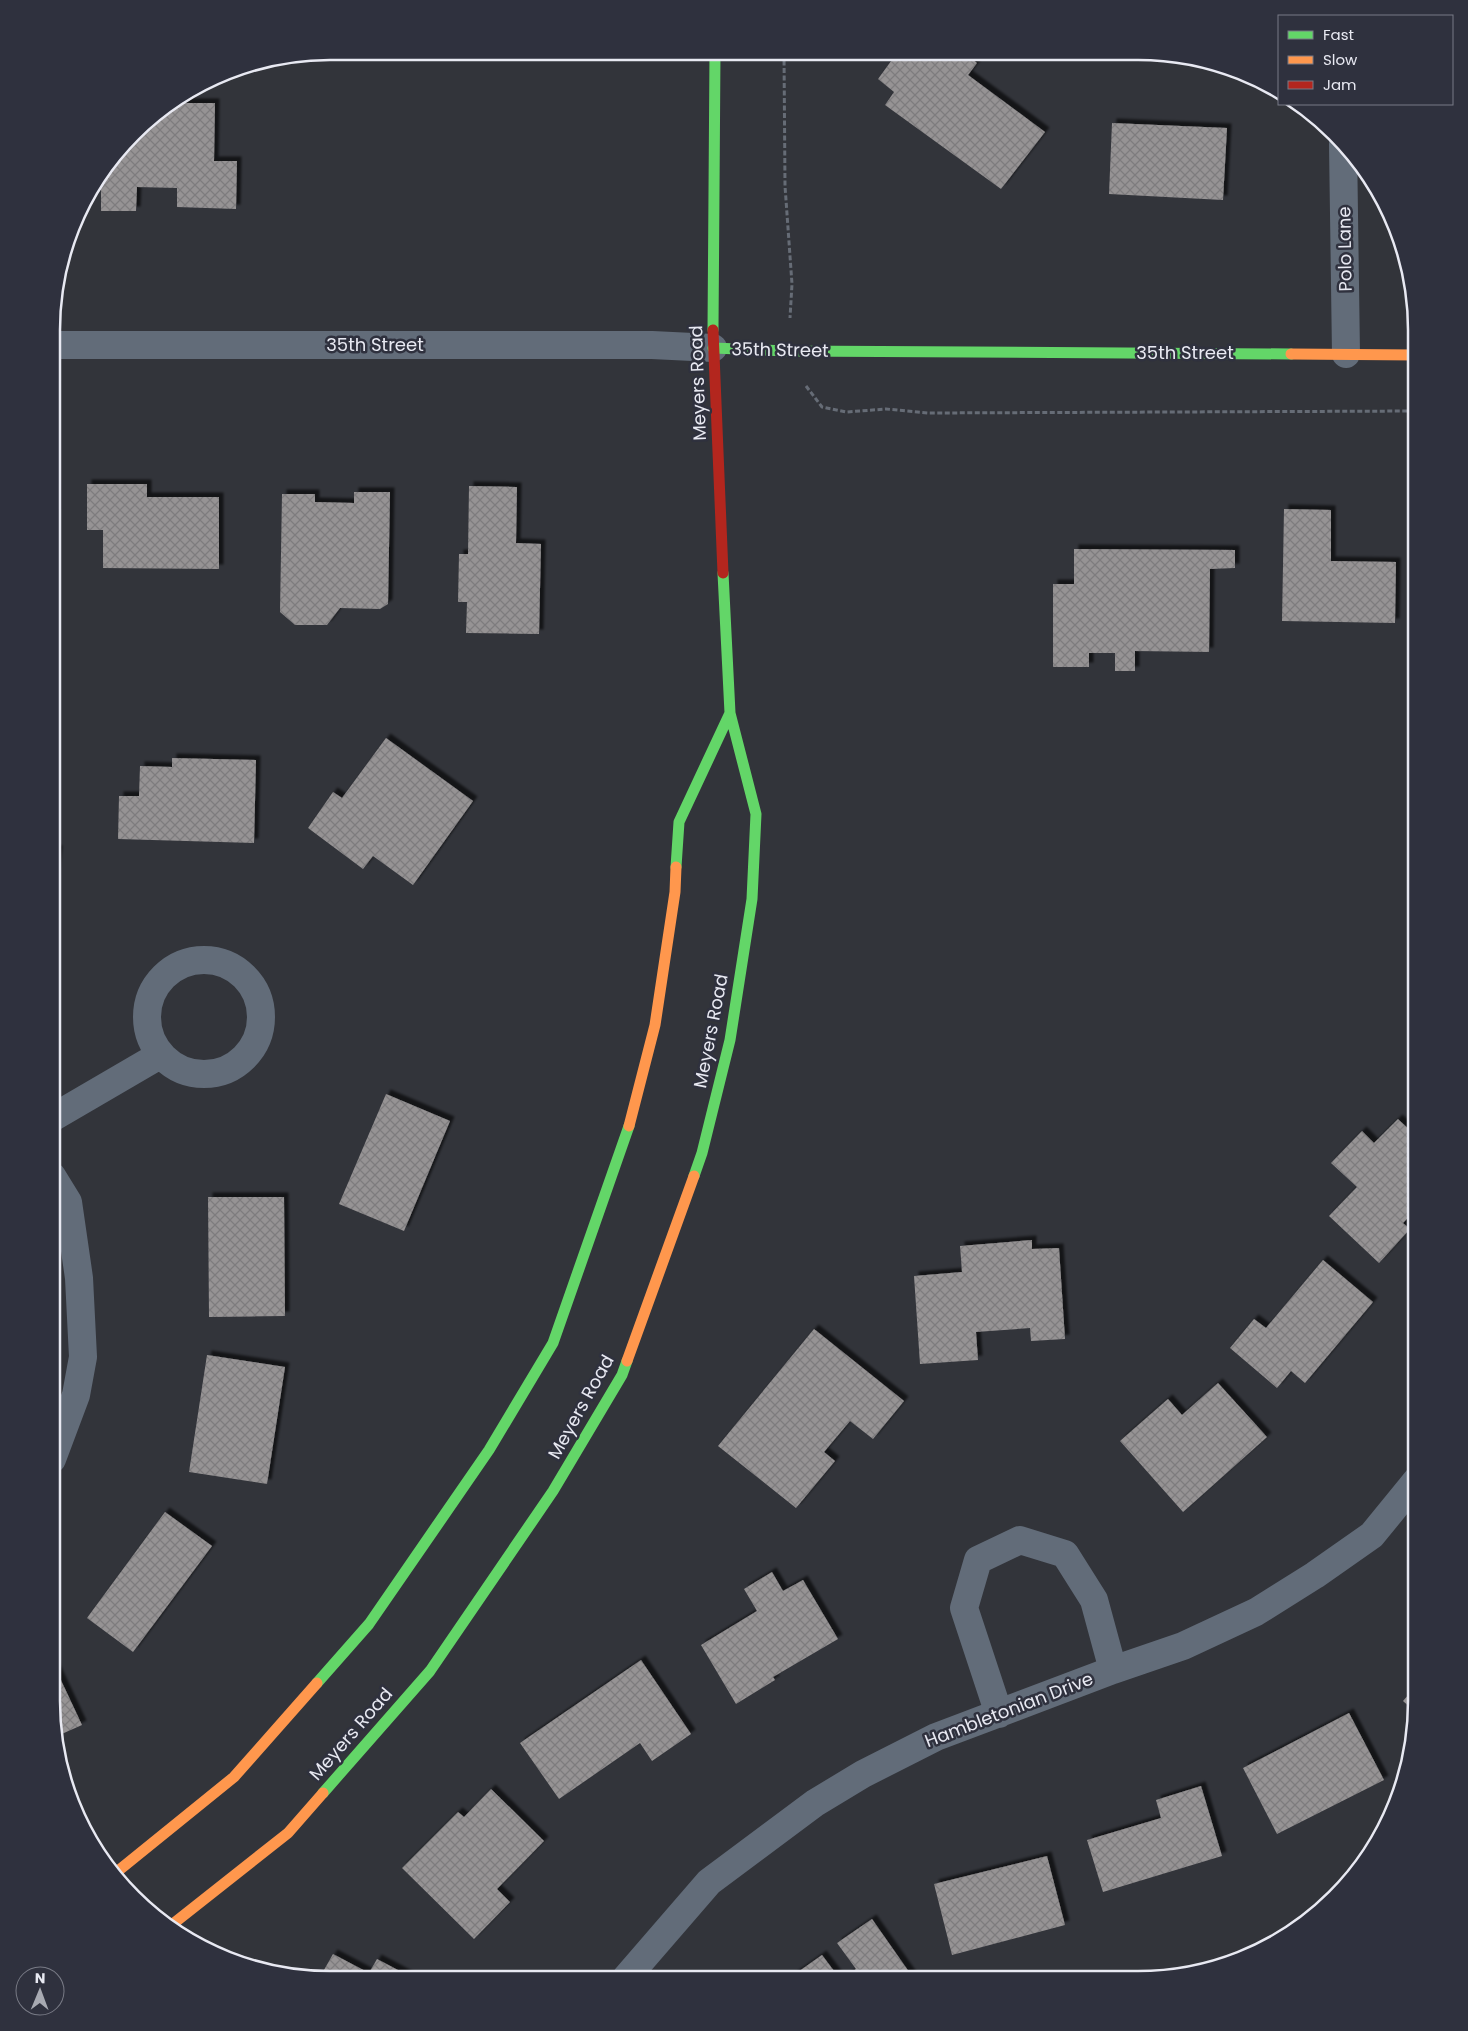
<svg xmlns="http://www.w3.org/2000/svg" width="1468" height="2031" font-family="Poppins,sans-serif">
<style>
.building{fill:url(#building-cross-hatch);filter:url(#shadow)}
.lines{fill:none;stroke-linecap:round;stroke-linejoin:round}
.path{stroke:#666c76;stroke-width:3;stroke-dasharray:5 2.5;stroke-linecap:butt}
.street{stroke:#626c79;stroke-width:28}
.fast{stroke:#63d668;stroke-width:11}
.slow{stroke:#ff974d;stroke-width:11}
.jam{stroke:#b3261e;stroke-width:11}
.labels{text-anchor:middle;stroke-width:5;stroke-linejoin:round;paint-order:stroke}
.street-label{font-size:18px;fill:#e8e9f2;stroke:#2f313e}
.rim{fill:none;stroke:#e8e9f2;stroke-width:2.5}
</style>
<defs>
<pattern id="building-cross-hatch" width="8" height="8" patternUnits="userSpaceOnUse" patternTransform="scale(1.25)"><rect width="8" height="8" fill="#969394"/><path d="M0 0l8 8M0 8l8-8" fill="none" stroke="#7e7c7e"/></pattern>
<filter id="shadow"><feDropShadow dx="4.5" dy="-4.5" stdDeviation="1" flood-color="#0009"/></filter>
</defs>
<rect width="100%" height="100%" fill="#32343a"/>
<!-- building -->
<path class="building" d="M897 53H964L977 63 968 75 1045 132 1001 189 885 105 894 92 878 79Z
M177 103H215L214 161H237L236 209 177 207V188L137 187 136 211H101V175L146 120Z
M1112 123 1227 128 1223 200 1109 194Z
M87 484H147V497H219V569L103 568V530H87Z
M469 486 517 487 516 543 541 544 539 634 466 633 467 602H458L459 554H468Z
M354 492H390L388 604 380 609 340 608 327 625H295L280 612 282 494H315V502L354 503Z
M1284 509 1331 510V561L1396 562 1395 623 1282 621Z
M1074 549 1235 550V568L1210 569 1209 652 1135 651V671H1115V653H1089V667H1053V584H1074Z
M386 738 473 801 413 885 373 856 363 869 308 828 333 792 342 798Z
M172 758 256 760 254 843 118 839 119 796H139L140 766 172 767Z
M53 849 58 850 54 883H53Z
M386 1094 450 1121 404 1231 339 1204Z
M1398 1119 1416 1136V1209L1403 1223 1410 1229 1379 1263 1329 1216 1357 1187 1331 1163 1362 1131 1374 1143Z
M208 1197H284L285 1316 209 1317Z
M1032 1240V1249L1059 1248 1065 1339 1031 1341 1030 1328 976 1332 978 1360 920 1364 914 1276 962 1272 960 1246Z
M1323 1260 1373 1302 1305 1383 1291 1371 1277 1388 1230 1348 1254 1319 1266 1328Z
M814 1329 904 1401 873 1439 850 1421 824 1452 835 1461 796 1508 718 1446Z
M207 1355 285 1367 267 1484 189 1472Z
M1218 1383 1267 1437 1183 1512 1120 1441 1168 1399 1182 1415Z
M165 1512 212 1546 133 1652 87 1618Z
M772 1572 783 1591 803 1580 838 1639 773 1677 775 1680 736 1704 701 1645 757 1611 744 1589Z
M51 1659 82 1725 55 1737 51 1702Z
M641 1660 691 1734 652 1761 640 1743 559 1799 520 1743Z
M1416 1686V1713L1403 1701Z
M1349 1713 1384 1780 1277 1834 1243 1768Z
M1201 1786 1222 1856 1103 1892 1087 1840 1161 1818 1156 1800Z
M491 1789 544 1841 497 1889 510 1902 474 1939 402 1868 458 1812 464 1817Z
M1047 1856 1065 1925 952 1955 934 1884Z
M872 1919 914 1979H843L856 1969 837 1943Z
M333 1954 369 1973 377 1959 413 1978 320 1977Z
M822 1955 840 1979H788Z"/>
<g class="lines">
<!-- path -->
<path class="path" d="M784 53 785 186 792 284 790 318
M806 386 822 407 846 412 886 409 928 413 1417 411"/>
<!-- street -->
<path class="street" d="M1343 144 1346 354
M54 345H652L713 348
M147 1017a57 57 0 1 1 114 0a57 57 0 1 1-114 0Z
M52 1118 160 1055
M52 1459 76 1395 83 1357 79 1278 68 1202 52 1176
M999 1714 964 1608 978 1560 1020 1540 1065 1554 1094 1600 1113 1670
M626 1978 709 1882 815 1803 863 1774 936 1737 1113 1670 1183 1646 1256 1612 1315 1575 1372 1535 1416 1481"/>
<!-- fast -->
<path class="fast" d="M713 330 715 52
M713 348 788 351 1291 354
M676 867 679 822 730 713
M694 1176 702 1153 730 1040 752 899 756 814 730 713 723 573
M317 1683 369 1624 489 1450 553 1343 629 1126
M323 1793 430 1671 553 1491 622 1375 627 1361"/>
<!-- slow -->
<path class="slow" d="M1291 354 1417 355
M629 1126 655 1025 675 892 676 867
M627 1361 694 1176
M113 1875 234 1777 317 1683
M169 1927 288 1833 323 1793"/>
<!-- jam -->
<path class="jam" d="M713 330 723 573"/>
</g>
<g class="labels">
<!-- street labels -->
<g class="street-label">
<text transform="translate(1345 249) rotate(-91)" y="6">Polo Lane</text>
<text x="375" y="351">35th Street</text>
<text transform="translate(780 350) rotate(1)" y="6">35th Street</text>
<text x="1185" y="359">35th Street</text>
<text transform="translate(698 383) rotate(-92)" y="6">Meyers Road</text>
<text transform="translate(711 1031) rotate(-79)" y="6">Meyers Road</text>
<text transform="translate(581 1407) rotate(-61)" y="6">Meyers Road</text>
<text transform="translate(1009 1710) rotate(-21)" y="6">Hambletonian Drive</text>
<text transform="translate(351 1734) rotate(-49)" y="6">Meyers Road</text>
</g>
</g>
<!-- crop -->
<path d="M0 0H1468V2031H0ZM330 60H1138A270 270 0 0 1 1408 330V1701A270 270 0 0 1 1138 1971H330A270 270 0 0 1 60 1701V330A270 270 0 0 1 330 60Z" fill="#2f313e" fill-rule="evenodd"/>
<path class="rim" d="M330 60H1138A270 270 0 0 1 1408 330V1701A270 270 0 0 1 1138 1971H330A270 270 0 0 1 60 1701V330A270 270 0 0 1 330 60Z"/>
<!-- legend -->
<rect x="1278" y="15" width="175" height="90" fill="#2f313e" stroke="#797b86"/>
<rect x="1288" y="31" width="25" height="8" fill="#63d668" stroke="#797b86"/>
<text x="1323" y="40" font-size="15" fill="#e8e9f2">Fast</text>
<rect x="1288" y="56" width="25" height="8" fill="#ff974d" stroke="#797b86"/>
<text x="1323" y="65" font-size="15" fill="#e8e9f2">Slow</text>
<rect x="1288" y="81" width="25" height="8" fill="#b3261e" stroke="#797b86"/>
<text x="1323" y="90" font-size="15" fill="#e8e9f2">Jam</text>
<!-- north arrow -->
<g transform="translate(40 1991) rotate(1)"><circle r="24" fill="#2f313e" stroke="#797b86"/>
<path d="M0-4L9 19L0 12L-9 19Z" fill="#a8aab2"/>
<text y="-8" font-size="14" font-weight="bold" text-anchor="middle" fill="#e8e9f2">N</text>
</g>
</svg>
